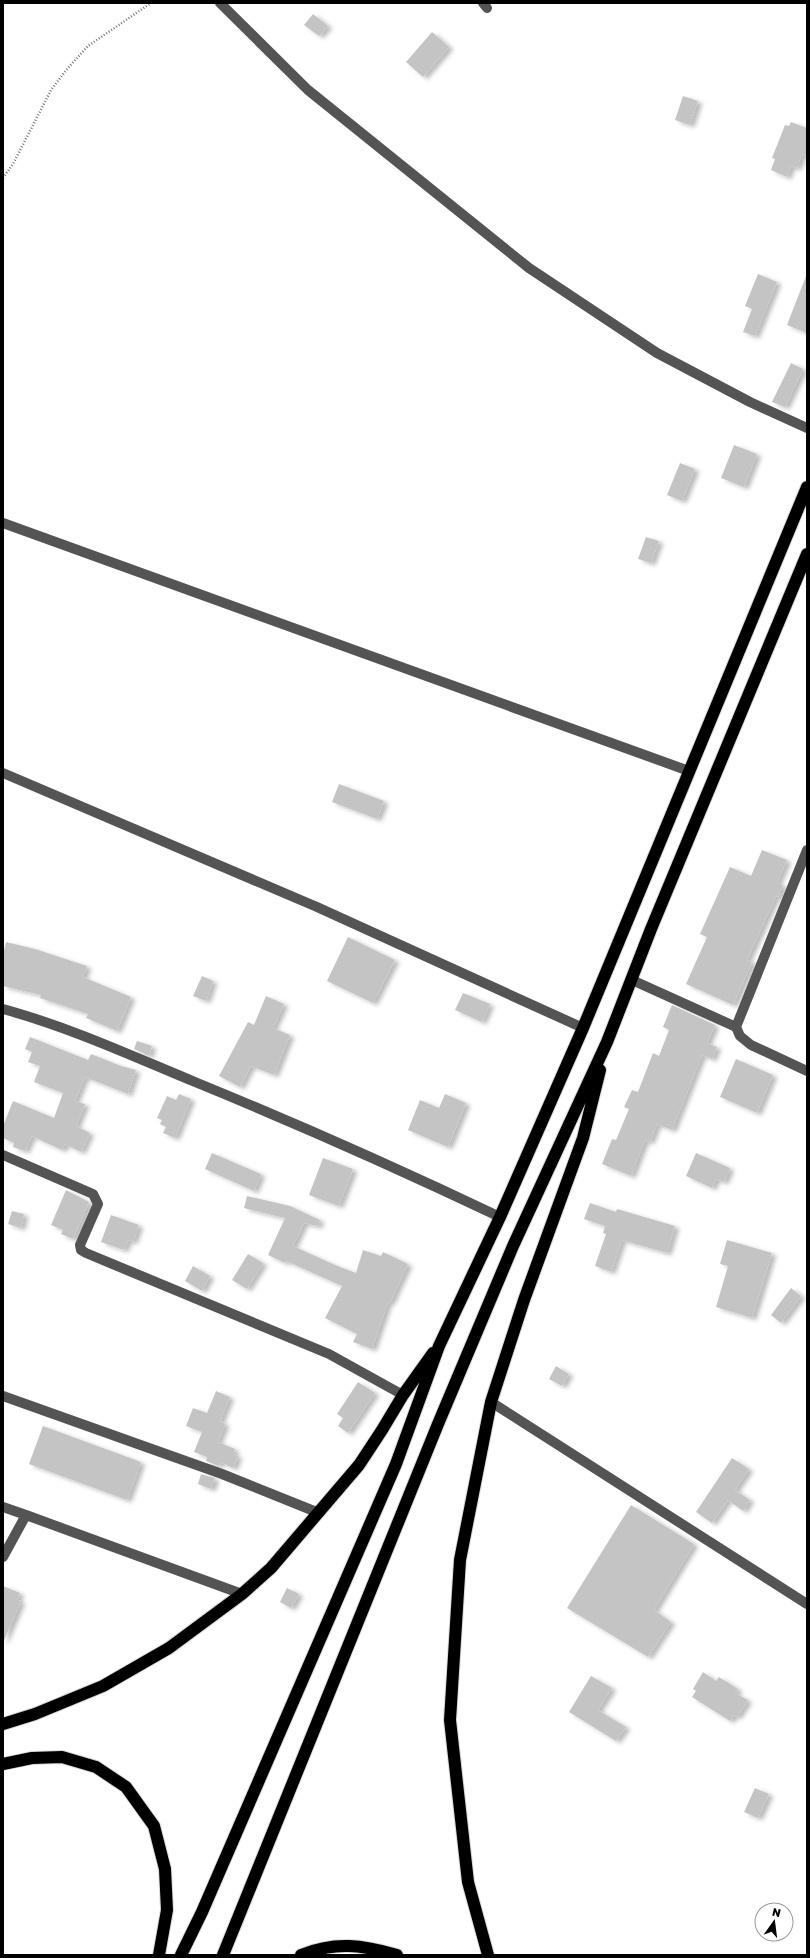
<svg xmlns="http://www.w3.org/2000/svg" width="810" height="1958" font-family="'Golos Text',sans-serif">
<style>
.building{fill:#c4c4c4;filter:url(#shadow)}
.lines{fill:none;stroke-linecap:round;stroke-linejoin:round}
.highway-casing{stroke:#dbdbdb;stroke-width:14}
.path{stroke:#767676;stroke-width:2.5;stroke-dasharray:1 2;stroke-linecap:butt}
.minor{stroke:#545454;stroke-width:10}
.highway{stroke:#000;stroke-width:12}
</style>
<defs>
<filter id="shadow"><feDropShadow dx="4.5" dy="2.5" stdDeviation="2" flood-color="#0004"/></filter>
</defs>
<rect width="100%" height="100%" fill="#fff"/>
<!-- building -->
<path class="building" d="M313 14 328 26 319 36 304 25Z
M432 32 449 47 423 77 406 62Z
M683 96 698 101 690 125 675 120Z
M791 122 807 128V156L802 154 797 168 791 166 787 177 771 170 775 159 772 158 785 125 789 126Z
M758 274 777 282 755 336 743 332 752 309 745 306Z
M806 276H807V333L787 325Z
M791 363 803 369 785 407 772 402Z
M734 445 757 454 744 487 721 478Z
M680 463 695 469 682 501 667 495Z
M646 537 659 541 651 563 638 559Z
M339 784 384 801 377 819 332 802Z
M762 850 787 860 777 883 783 885 778 897 776 896 747 960 752 962 733 1005 686 984 707 937 700 934 730 867 751 876Z
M348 937 395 960 373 1003 327 981Z
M6 942 35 949 87 966 83 977 131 997 117 1031 86 1018 88 1014 40 998 41 995 3 986V955Z
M202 976 213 981 206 1001 193 996Z
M463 993 490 1004 482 1022 455 1010Z
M266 996 284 1004 273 1028 290 1035 274 1075 251 1066 240 1087 219 1076 248 1022 254 1025Z
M672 1005 715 1025 707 1043 717 1047 712 1059 702 1055 672 1130 657 1124 650 1142 645 1140 631 1176 602 1164 612 1139 616 1140 629 1109 624 1107 632 1090 638 1092 653 1053 659 1056 669 1030 663 1027Z
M30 1037 88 1060 91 1054 121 1066 136 1070 128 1094 85 1077 75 1101 85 1104 76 1126 90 1133 81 1152 65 1144 62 1150 32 1136 25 1151 13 1147 14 1143 3 1138V1126L13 1101 54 1118 63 1093 34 1082 40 1066 28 1062 32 1052 25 1049Z
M137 1041 152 1046 149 1056 134 1049Z
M736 1059 773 1075 757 1113 720 1097Z
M179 1094 191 1099 175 1138 163 1133 166 1127 160 1124 162 1120 157 1118 167 1096 176 1100Z
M445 1094 466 1103 448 1147 408 1130 420 1100 439 1108Z
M212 1153 261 1174 254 1191 205 1169Z
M696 1153 730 1168 724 1182 716 1179 712 1188 686 1176Z
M323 1158 353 1169 339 1206 309 1195Z
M66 1190 89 1202 73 1239 61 1234 63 1230 51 1225Z
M247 1196 290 1206 320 1220 318 1226 304 1223 293 1246 335 1265 356 1273 363 1250 381 1256 383 1252 408 1264 390 1303 388 1302 372 1349 353 1342 357 1334 325 1318 342 1286 286 1261 285 1263 268 1255 285 1218 244 1208Z
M590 1203 616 1212 617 1209 675 1226 667 1253 622 1240 611 1272 595 1266 606 1234 603 1233 605 1226 584 1219Z
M12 1211 24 1214 21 1228 8 1224Z
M111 1215 139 1225 133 1242 128 1240 124 1250 101 1242Z
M727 1240 772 1253 752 1318 716 1307 728 1266 720 1264Z
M248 1254 263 1263 247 1289 232 1280Z
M193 1266 210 1276 202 1291 185 1281Z
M791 1288 801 1296 781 1323 771 1315Z
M556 1366 569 1374 562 1386 549 1379Z
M358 1382 375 1393 348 1433 338 1426 343 1418 337 1414Z
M216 1391 230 1397 220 1421 225 1424 218 1442 235 1449 233 1454 238 1456 233 1468 220 1462 219 1466 206 1461 207 1457 194 1452 202 1432 186 1426 193 1408 207 1413Z
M43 1426 141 1462 127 1500 29 1464Z
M732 1458 749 1469 735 1490 750 1500 743 1511 728 1500 712 1523 696 1512Z
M201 1474 215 1478 211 1489 198 1484Z
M631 1505 694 1544 654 1610 671 1622 648 1657 567 1608Z
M3 1586 20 1593 17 1600 21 1601 3 1643Z
M287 1588 299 1594 291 1608 280 1602Z
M703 1672 716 1681 719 1677 738 1689 735 1693 748 1700 737 1717 734 1715 730 1721 692 1697 696 1691 693 1689Z
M591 1676 612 1688 598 1710 626 1727 616 1741 569 1712Z
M755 1788 769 1794 758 1818 744 1812Z"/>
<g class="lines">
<defs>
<path id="highway" d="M3 1724 35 1714 103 1686 169 1648 242 1594 271 1568 359 1465 382 1430 403 1395 433 1353
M3 1764 32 1758 62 1757 96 1767 126 1787 154 1826 165 1869 167 1910 159 1955
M181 1955 202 1912 396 1464 439 1346 500 1217 583 1028 807 487
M223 1955 438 1424 513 1246 607 1042 651 929 807 554
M301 1955C335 1941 363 1945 397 1955
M488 1955 468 1882 450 1720 460 1560 491 1402 524 1300 583 1138 600 1070"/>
</defs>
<!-- highway casing -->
<use href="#highway" class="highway-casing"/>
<!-- path -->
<path class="path" d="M3 178 13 164 51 90 67 69 88 46 151 3"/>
<!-- minor -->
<path class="minor" d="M220 3 308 90 529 268 657 353 750 402 807 428
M483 3 487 8
M3 523 689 771
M3 773 317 907 583 1028
M632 980 736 1027 740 1036 751 1045 807 1071
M3 1009C69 1027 132 1056 195 1082 298 1124 399 1169 500 1217
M736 1027 807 850
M3 1155 93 1194 98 1204 80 1245 81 1250 86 1253 329 1354 403 1395
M3 1396 222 1474 319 1513
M491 1402 807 1604
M3 1507 26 1515
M3 1557 26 1515 242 1594"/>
<!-- highway -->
<use href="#highway" class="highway"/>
</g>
<!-- border -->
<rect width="810" height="1958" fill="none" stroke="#000000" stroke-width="8"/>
<!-- north arrow -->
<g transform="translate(774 1922) rotate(14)"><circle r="19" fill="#ffffff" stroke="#999999"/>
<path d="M0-3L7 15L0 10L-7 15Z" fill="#000000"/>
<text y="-6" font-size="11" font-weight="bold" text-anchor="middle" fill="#000000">N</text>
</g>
</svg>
